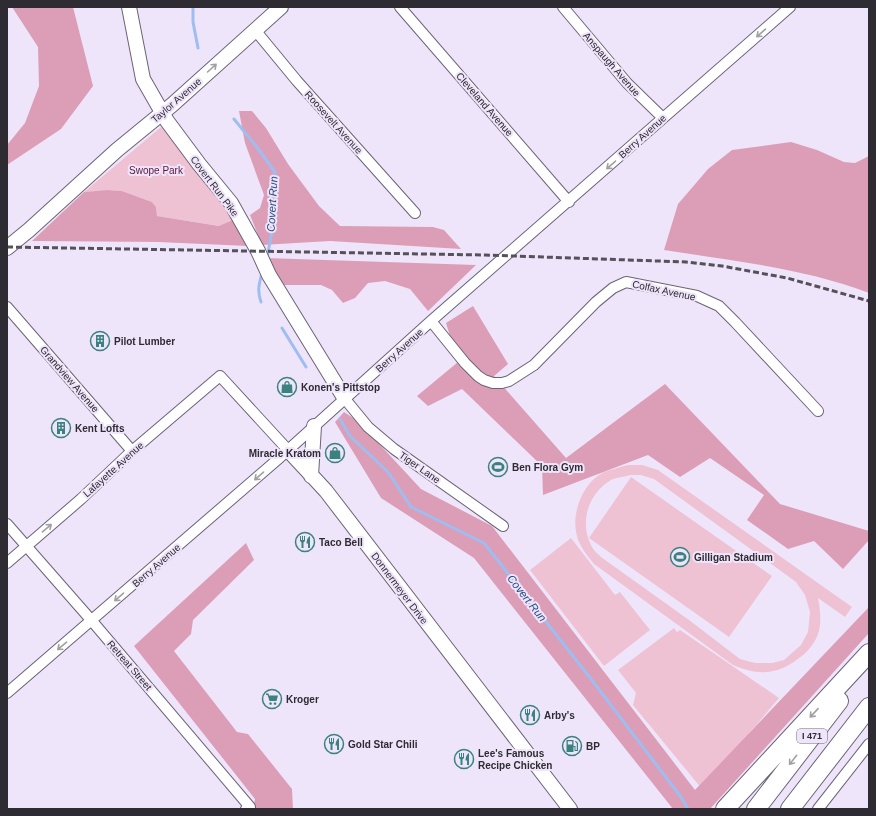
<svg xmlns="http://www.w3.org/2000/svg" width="876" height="816" font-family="Arial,sans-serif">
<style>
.green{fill:#efc2d3;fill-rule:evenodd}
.forest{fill:#dc9eb7}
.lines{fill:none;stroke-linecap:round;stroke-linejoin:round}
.stream{stroke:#9ebdf0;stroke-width:3}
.street-casing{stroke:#6c6375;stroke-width:12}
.secondary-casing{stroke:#6c6375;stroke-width:16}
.highway-casing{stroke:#6c6375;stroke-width:20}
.street{stroke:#fff;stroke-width:10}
.secondary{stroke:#fff;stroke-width:14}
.highway{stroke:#fff;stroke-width:18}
.rail{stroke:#55505a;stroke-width:3;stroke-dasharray:6 3;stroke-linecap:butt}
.oneway{stroke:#a1a0a3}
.labels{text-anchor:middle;stroke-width:4;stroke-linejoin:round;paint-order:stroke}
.shield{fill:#efe5fa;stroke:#69636f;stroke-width:1}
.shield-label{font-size:9px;font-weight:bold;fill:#2f2b33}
.street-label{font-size:10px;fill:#2f2b33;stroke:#efe5fa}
.park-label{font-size:10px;fill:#5b1338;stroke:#efe5fa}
.poi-label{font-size:10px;font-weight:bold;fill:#2f2b33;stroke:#efe5fa;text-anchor:start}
.water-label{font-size:11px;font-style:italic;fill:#284b88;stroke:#efe5fa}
</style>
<rect width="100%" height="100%" fill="#efe5fa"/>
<!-- green -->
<path class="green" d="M161 127 164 129 235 219 220 226 157 216 156 207 152 202 122 191 107 190 84 192Z
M628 465H642L658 470 852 607 845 617 818 598C820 609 822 623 818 634 815 643 807 653 799 658 778 675 758 676 733 665L594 564C589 558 584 552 580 544 568 521 580 484 604 472 612 469 621 467 628 465ZM630 475H641L654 479 796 582 805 595 810 612 808 632 801 645 784 660 772 663H755L740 659 689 620 601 557C597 553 593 550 591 545 579 521 589 493 611 480 617 477 624 477 630 475Z
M631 477 772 576 729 637 589 538Z
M571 538 615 595 620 592 650 630 604 666 530 570Z
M674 628 677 632 680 630 779 698 702 789 633 705 636 693 618 670Z"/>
<!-- forest -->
<path class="forest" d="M12 7H73L93 86 61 129 7 165V145L25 123 39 86 38 47Z
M239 111H252L266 128 288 164 319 206 340 226 433 227 444 230 461 249 330 241 262 245 250 215 260 208 264 195 245 143Z
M791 142 817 150 844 162 855 163 869 156V293C804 268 733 261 664 250L678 204 708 169 732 150Z
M107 190 122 191 152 202 156 207 157 216 219 226 235 219 248 246 158 242 32 241 84 192Z
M266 258 476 265 428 311 410 289 385 281 368 283 355 298 343 303 332 290 321 285H283Z
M473 306 508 364 494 376 566 458 665 384 780 504 869 531V540L843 569 814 541 788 549 747 520 764 495 710 458 680 477 648 455 543 495 542 466 462 389 428 406 417 396 458 362 446 323Z
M344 412 358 421 421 489 492 526 695 790 869 607V633L710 809H673L474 558 381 498 335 422Z
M246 543 254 560 193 620 191 634 174 651 237 732 248 734 292 789 293 809H253L255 799 134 646Z"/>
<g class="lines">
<!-- stream -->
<path class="stream" d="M193 7V22L198 48
M234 119 256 146 275 172 276 192 272 231 267 258
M261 302C257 291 259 284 262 273
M282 328 306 367
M340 419 350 436 388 472 411 507 484 543 591 679 681 797 688 809"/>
<defs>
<path id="street" d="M400 7 569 202
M563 7 627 83 663 118
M255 30 297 81 415 213
M7 307 132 451
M431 321 465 363 478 376 484 380 493 383H502L509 381 534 365 596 302 613 288 626 282 697 296 719 306 735 322 818 411
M345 399 368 427 394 449 503 526
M7 524 92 621 250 807 246 809
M7 563 81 499 132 451 220 376 288 450
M7 693 277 460 431 321 790 7
M818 809 869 744"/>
<path id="secondary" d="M129 7 143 79 167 121 199 164 231 203 258 251 269 275 345 399
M7 248 29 230 117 150 172 105 281 7
M288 450 326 491 570 809
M311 476 314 426"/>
<path id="highway" d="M725 809 869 653
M756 809 839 701
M790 809 869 707"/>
</defs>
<!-- street casing -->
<use href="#street" class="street-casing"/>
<!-- secondary casing -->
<use href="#secondary" class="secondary-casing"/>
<!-- highway casing -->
<use href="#highway" class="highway-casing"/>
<!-- street -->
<use href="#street" class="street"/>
<!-- secondary -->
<use href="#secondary" class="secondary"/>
<!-- highway -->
<use href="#highway" class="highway"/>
<!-- rail -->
<path class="rail" d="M7 247 485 255 686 262 722 266 787 278 869 301"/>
</g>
<!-- one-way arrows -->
<defs><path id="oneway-shaft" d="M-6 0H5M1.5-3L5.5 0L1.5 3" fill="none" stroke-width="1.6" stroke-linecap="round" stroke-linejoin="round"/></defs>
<g class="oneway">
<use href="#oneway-shaft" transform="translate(761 33) rotate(139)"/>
<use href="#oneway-shaft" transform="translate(212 68) rotate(-42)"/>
<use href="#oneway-shaft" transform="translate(611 165) rotate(139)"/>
<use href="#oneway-shaft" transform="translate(259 476) rotate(139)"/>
<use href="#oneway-shaft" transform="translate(47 528) rotate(-40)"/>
<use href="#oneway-shaft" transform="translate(119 597) rotate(139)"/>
<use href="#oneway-shaft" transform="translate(62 646) rotate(140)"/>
<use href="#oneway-shaft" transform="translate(814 713) rotate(133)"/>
<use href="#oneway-shaft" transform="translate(793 760) rotate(128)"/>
</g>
<!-- icons -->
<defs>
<symbol id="building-ring" viewBox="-11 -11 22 22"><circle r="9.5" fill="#efe5fa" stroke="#3a827f" stroke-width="1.5"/><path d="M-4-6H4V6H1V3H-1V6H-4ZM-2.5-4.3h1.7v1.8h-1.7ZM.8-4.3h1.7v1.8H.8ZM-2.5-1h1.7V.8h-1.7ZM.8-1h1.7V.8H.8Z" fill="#3a827f"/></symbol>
<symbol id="shop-ring" viewBox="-11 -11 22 22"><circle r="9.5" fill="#efe5fa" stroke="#3a827f" stroke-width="1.5"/><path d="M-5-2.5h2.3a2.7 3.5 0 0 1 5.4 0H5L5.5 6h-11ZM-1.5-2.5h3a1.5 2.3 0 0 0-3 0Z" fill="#3a827f"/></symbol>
<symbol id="stadium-ring" viewBox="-11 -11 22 22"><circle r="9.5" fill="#efe5fa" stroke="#3a827f" stroke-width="1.5"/><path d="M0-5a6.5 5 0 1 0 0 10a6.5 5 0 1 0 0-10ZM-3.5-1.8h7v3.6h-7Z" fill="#3a827f"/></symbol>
<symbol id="restaurant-ring" viewBox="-11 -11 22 22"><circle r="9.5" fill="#efe5fa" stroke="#3a827f" stroke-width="1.5"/><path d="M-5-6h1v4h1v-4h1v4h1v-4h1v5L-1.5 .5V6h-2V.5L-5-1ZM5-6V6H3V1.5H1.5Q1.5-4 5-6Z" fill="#3a827f"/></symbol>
<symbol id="supermarket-ring" viewBox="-11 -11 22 22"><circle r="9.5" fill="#efe5fa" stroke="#3a827f" stroke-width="1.5"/><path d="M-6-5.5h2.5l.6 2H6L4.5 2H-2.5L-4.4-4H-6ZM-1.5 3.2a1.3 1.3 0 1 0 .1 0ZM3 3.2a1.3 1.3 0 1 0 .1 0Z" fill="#3a827f"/></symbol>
<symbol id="fuel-ring" viewBox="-11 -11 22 22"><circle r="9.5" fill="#efe5fa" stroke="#3a827f" stroke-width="1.5"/><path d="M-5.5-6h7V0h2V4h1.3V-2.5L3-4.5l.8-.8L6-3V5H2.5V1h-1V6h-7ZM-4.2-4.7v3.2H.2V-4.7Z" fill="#3a827f"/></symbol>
</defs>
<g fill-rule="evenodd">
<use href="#building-ring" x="89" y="330" width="22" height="22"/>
<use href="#shop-ring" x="276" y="376" width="22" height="22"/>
<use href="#building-ring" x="50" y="417" width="22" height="22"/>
<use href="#shop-ring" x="324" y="442" width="22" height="22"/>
<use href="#stadium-ring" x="487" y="456" width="22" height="22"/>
<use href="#restaurant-ring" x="294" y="531" width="22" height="22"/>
<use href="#stadium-ring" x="669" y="546" width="22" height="22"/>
<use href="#supermarket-ring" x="261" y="688" width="22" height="22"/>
<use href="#restaurant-ring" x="519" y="704" width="22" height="22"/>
<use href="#restaurant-ring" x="323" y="733" width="22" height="22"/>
<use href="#fuel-ring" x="561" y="735" width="22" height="22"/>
<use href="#restaurant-ring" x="453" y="748" width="22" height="22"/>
</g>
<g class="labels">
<!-- shield labels -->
<rect class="shield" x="797" y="729" width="30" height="14" rx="3"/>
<g class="shield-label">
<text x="812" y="739">I 471</text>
</g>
<!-- street labels -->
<g class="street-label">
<text transform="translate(612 64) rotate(49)" y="4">Anspaugh Avenue</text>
<text transform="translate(176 100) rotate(-41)" y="4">Taylor Avenue</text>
<text transform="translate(485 104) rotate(49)" y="4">Cleveland Avenue</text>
<text transform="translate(334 122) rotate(48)" y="4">Roosevelt Avenue</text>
<text transform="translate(642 136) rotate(-42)" y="4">Berry Avenue</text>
<text transform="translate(215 186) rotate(53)" y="4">Covert Run Pike</text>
<text transform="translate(664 290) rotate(12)" y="4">Colfax Avenue</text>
<text transform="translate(399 350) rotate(-42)" y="4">Berry Avenue</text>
<text transform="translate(70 379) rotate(49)" y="4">Grandview Avenue</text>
<text transform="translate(420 467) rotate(35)" y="4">Tiger Lane</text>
<text transform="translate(113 469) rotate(-42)" y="4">Lafayette Avenue</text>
<text transform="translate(156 565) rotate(-41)" y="4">Berry Avenue</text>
<text transform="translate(400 588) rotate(53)" y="4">Donnermeyer Drive</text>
<text transform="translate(130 665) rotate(49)" y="4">Retreat Street</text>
</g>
<!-- park labels -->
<g class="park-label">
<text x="156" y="174">Swope Park</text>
</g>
<!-- poi labels -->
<g class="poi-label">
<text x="114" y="345">Pilot Lumber</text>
<text x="301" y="391">Konen's Pittstop</text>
<text x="75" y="432">Kent Lofts</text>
<text x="321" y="457" text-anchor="end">Miracle Kratom</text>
<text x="512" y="471">Ben Flora Gym</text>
<text x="319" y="546">Taco Bell</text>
<text x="694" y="561">Gilligan Stadium</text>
<text x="286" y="703">Kroger</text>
<text x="544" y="719">Arby's</text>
<text x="348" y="748">Gold Star Chili</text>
<text x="586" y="750">BP</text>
<text x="478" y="757">Lee's Famous<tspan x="478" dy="12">Recipe Chicken</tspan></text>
</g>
<!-- water labels -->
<g class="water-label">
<text transform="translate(272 204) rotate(-87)" y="4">Covert Run</text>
<text transform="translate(527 598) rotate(52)" y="4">Covert Run</text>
</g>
</g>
<!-- border -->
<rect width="876" height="816" fill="none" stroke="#2f2b33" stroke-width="16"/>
</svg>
